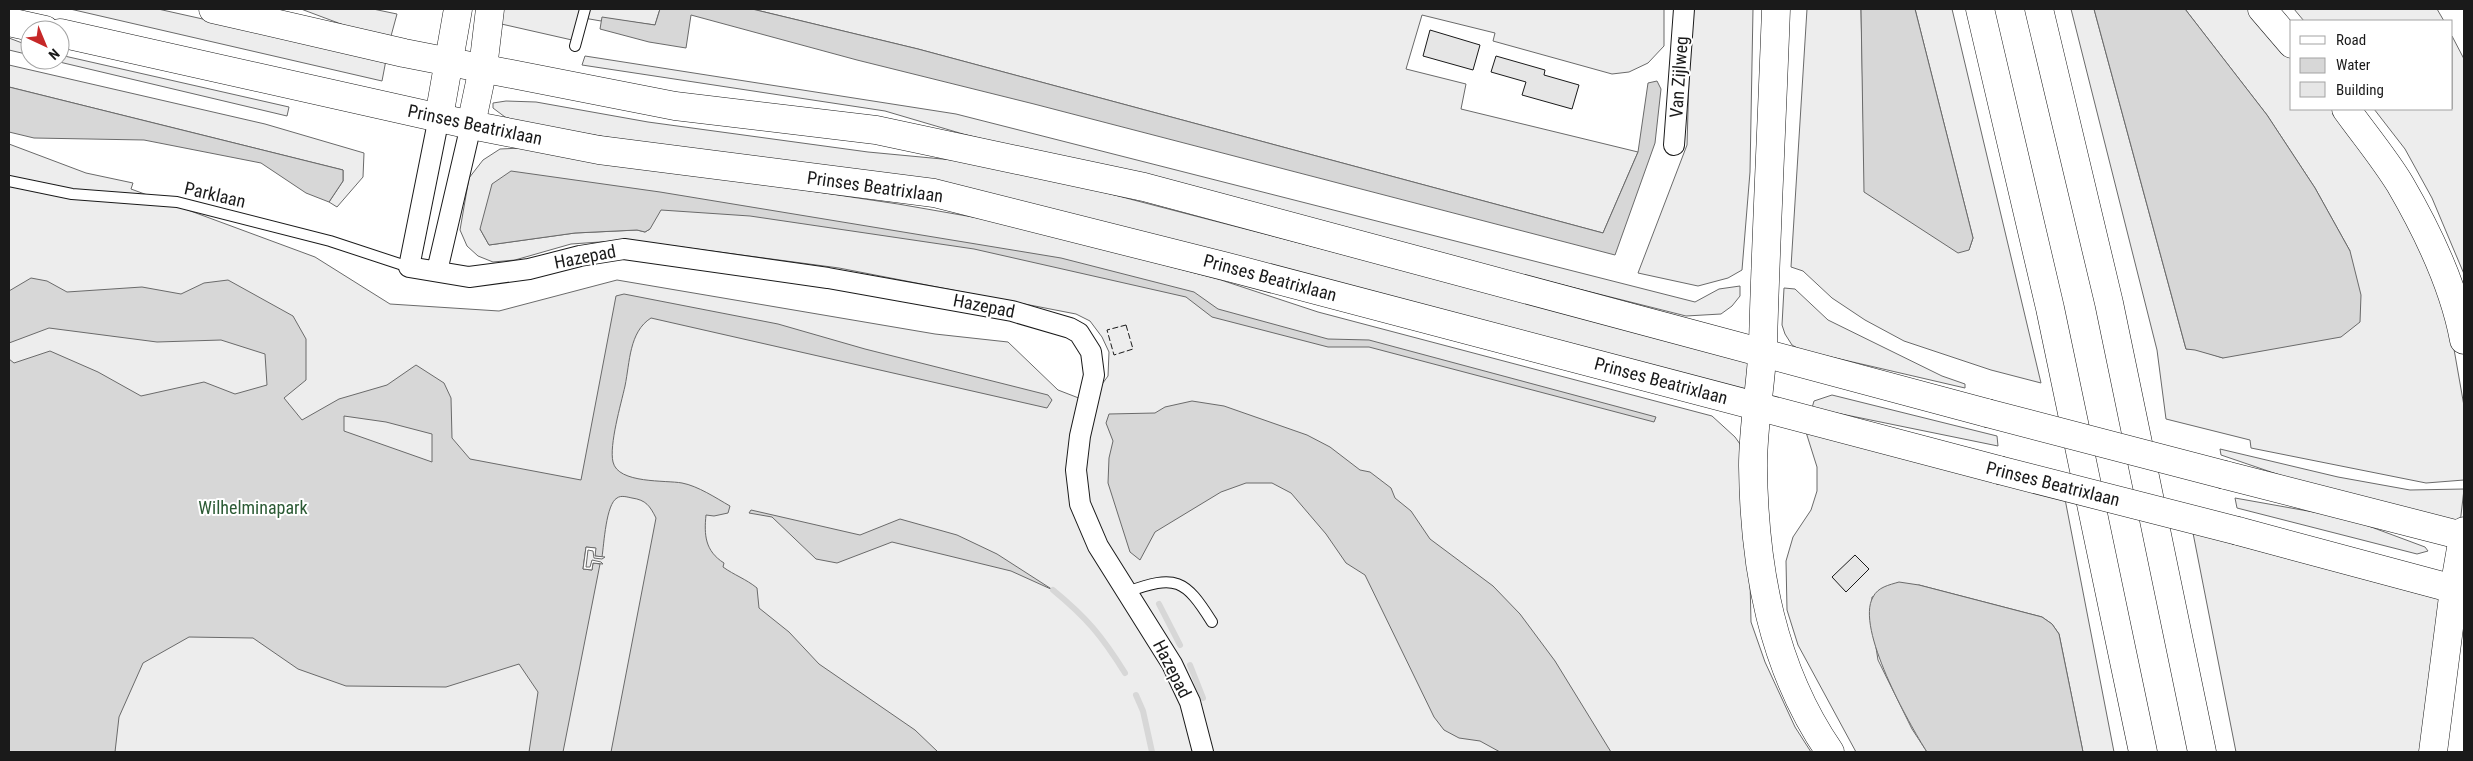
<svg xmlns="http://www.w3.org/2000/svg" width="2473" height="761" font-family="'Roboto Condensed',sans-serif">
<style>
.built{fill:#ededed;stroke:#6a6a6a;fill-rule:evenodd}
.water{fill:#d7d7d7;stroke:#6a6a6a;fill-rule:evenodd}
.pier{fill:#fff;stroke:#6a6a6a}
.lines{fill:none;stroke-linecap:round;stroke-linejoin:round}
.stream{stroke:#d7d7d7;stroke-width:6}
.building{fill:#e6e6e6;stroke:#1a1a1a}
.lane-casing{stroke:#1a1a1a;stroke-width:12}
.street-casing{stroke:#1a1a1a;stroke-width:22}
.secondary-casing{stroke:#1a1a1a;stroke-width:29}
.primary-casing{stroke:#1a1a1a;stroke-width:29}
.highway-casing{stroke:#1a1a1a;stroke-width:29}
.lane{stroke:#fff;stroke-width:10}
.street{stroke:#fff;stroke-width:20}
.secondary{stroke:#fff;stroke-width:28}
.primary{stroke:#fff;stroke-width:28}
.highway{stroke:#fff;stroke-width:28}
.primary-bridge-casing{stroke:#1a1a1a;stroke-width:29;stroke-linecap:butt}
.primary-bridge{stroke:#fff;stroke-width:28}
.fence{stroke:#1a1a1a;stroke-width:1;stroke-dasharray:6 2.5;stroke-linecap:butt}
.labels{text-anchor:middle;stroke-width:4;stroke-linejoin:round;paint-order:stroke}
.street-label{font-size:18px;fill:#1a1a1a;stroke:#fff}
.park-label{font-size:18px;fill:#2b5a34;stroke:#fff}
</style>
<rect width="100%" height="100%" fill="#fff"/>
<!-- built -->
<path class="built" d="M70 9H158L386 60 382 81Z
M301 9H373L397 14 391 36 349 27Z
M497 9H660L655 25 603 18 601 21 578 17 572 40 497 23Z
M752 9H1664V46L1648 63 1629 72 1612 74 1493 41 1495 33 1422 15 1406 69 1466 84 1461 109 1638 152 1603 233 918 49Z
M1691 9H1753L1750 172 1742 270 1728 278 1698 286 1638 273 1687 145Z
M1807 9H1861L1865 192 1969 250 1973 238 1915 9H1952L2041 383 1991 370 1904 341 1865 320 1832 298 1803 271 1791 267Z
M2071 9H2094L2186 349H2195L2223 358 2350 251 2315 188 2267 115 2185 9H2249L2292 59V109H2335L2392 184 2448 315 2464 406V480L2426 483 2251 448 2250 440 2166 419 2157 350Z
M2294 9H2437L2444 21H2304Z
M2452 36 2464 59V274L2432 198 2405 149 2374 109H2452Z
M9 38 30 46V55L9 50Z
M60 55 289 107 287 116 51 60H60Z
M585 56 956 114 1695 302 1719 289 1740 286V296L1732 306 1721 314 1686 316 963 134 885 111 582 65Z
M9 65 265 124 364 153 363 177 337 207 329 202 343 181V170L9 87Z
M506 101 536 102 648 122 868 152 995 164 1750 360 1749 391 1062 213 522 123 505 117 493 108V103Z
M9 144 86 173 133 183 131 189 315 257 390 304 499 311 617 280 935 334 1008 342 1058 390 1089 402 1108 376 1109 352 1102 337 1090 321 1076 314 839 268 629 240 571 244 515 260 493 262 478 256 467 246 460 230 469 178 483 160 500 149 522 148 898 204 1007 223 1221 280 1318 312 1712 416 1735 437 1747 454 1751 622 1765 662 1795 727 1811 752H9ZM480 229H650L645 232 637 230 575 233 489 245Z
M1784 288 1795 289 1828 320 1942 376 1965 384V388L1801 350 1792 345 1785 334 1782 325Z
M1832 395 1997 436 1998 446 1812 408 1814 401Z
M1805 429 2065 499 2114 752H2083L2059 634 2052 624 2042 617 1919 585 1872 597 1871 616 1878 660 1912 729 1927 752H1856L1798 645 1787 610 1786 561 1793 537 1811 510 1817 491V467Z
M2220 449 2338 477 2410 490 2464 489 2460 524 2315 487 2221 455Z
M2235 498 2347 518 2425 547 2428 551 2417 554 2237 508Z
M2193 533 2443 600 2425 752H2236Z"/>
<!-- water -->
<path class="water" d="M660 9H752L918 49 1603 233 1638 152 1648 83 1657 81 1661 89 1655 143 1615 255 1034 104 857 60 691 15 686 48 649 42 600 29 602 17 655 25Z
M1861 9H1915L1973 238 1969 250 1958 253 1864 192Z
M2094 9H2185L2267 115 2315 188 2350 251 2361 295 2360 322 2341 337 2223 358 2195 350 2186 349Z
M9 87 343 170V181L329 202 306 193 261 163 144 140 34 138 9 132Z
M511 171 660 192 1061 258 1194 292 1218 309 1328 339 1369 340 1656 417 1654 422 1369 347H1328L1212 317 1186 297 974 249 750 216 661 210 650 229 645 232 637 230 575 233 489 245 480 229 492 184Z
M31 278 47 281 67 292 142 287 181 294 204 283 228 280 293 316 306 339V380L284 398 302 420 339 399 387 385 416 365 444 383 451 398 452 438 470 459 581 480 616 296 624 294 778 324 865 349 1048 395 1052 400 1047 408 651 318C629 332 630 362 625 386 621 404 609 445 613 462 618 484 666 480 682 483 698 486 716 498 730 506L728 513 714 516 706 515C704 535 705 551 724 563L723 567C734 575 746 579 757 588L759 608 789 632 819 664 915 730 938 752H611L656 518C650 506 646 500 632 498 627 497 621 495 617 498 606 504 604 544 602 557L595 556V548L586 547 583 569 592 570 593 563 600 564 563 752H529L538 692 519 664 446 687 346 686 298 669 253 638 189 637 143 663 119 717 115 752H9V359L14 363 50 351 98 372 141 396 204 382 235 394 267 385 265 354 221 340 157 342 49 328 9 343V291ZM344 416 386 422 432 434V462L344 431Z
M1192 401 1224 406 1307 435 1330 447 1360 470 1370 472 1391 488 1395 498 1411 511 1430 539 1493 586 1520 614 1555 661 1611 752H1500L1480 741 1459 738 1444 730 1434 717 1365 575 1346 563 1326 534 1291 493 1272 483H1246L1221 492 1155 532 1140 560 1130 552 1108 483 1109 458 1113 441 1106 423 1109 414 1155 413 1165 407Z
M751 510 860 535 900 519 957 535 997 554 1053 590 1011 571 892 542 837 563 816 559 772 517 749 513Z
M1899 582 1919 585 2042 617 2052 624 2059 634 2083 752H1927C1909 724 1855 628 1873 597 1878 587 1889 585 1899 582Z"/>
<!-- pier -->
<path class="pier" d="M586 547 596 548 595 556 605 557 602 559 594 558 593 551 588 550 586 567H590L592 560 601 562 603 564 593 563 592 570 583 569Z"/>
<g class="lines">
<!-- stream -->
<path class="stream" d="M1053 590C1087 618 1102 636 1125 673
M1159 604 1180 645
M1190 665 1203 698
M1136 695 1143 711 1152 752"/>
</g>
<!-- building -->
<path class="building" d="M1430 30 1480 45 1473 70 1423 56Z
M1496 56 1545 70 1544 75 1579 85 1572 109 1522 95 1526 82 1491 72Z
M1855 555 1869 569 1846 592 1832 577Z"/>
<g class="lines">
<defs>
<path id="lane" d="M575 46 585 9
M9 181 72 194 177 202 330 241 409 267
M1127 592C1176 574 1185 579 1212 622"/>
<path id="street" d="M439 117 409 267 469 277 529 269 580 256 624 249 828 278 1012 311 1070 328 1079 333 1091 352 1094 375 1080 436 1076 470 1080 504 1098 546 1172 664 1190 702 1203 752
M1674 145 1684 9
M437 271 471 125"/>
<path id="secondary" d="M439 117 458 9
M471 125 483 68 490 9"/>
<path id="primary" d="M213 9 404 53 675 106 876 130 1144 187 1987 413
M9 22 45 30
M60 33 471 125 599 150 934 193 1224 266 1999 470
M2225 475 2463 536
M2238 531 2454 589"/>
<path id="highway" d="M1776 9C1772 121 1766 232 1763 344 1761 385 1753 425 1753 466 1754 567 1772 668 1830 752
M1980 9 2050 308 2143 752
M2039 9 2109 303 2202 752
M2262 9 2292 44
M2346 109C2364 134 2384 158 2400 184 2428 232 2454 286 2464 340
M2433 752 2454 589 2464 531"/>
</defs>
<!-- lane casing -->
<use href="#lane" class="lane-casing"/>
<!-- street casing -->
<use href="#street" class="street-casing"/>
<!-- secondary casing -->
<use href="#secondary" class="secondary-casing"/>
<!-- primary casing -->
<use href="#primary" class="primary-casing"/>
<!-- highway casing -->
<use href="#highway" class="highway-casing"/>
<!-- lane -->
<use href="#lane" class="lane"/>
<!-- street -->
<use href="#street" class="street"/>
<!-- secondary -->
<use href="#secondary" class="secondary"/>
<!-- primary -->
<use href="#primary" class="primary"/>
<!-- highway -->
<use href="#highway" class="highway"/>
<defs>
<path id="primary-bridge" d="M1987 413 2225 475
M1999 470 2238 531"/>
</defs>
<!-- primary-bridge casing -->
<use href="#primary-bridge" class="primary-bridge-casing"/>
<!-- primary-bridge -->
<use href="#primary-bridge" class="primary-bridge"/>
<!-- fence -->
<path class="fence" d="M1126 325 1133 349 1114 355 1107 330Z"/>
</g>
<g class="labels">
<!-- street labels -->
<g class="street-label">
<text transform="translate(1679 77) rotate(-86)" y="6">Van Zijlweg</text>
<text transform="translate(475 125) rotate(12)" y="6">Prinses Beatrixlaan</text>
<text transform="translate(875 187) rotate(8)" y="6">Prinses Beatrixlaan</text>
<text transform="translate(215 195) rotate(13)" y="6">Parklaan</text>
<text transform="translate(585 257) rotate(-11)" y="6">Hazepad</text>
<text transform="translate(1270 278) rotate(15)" y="6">Prinses Beatrixlaan</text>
<text transform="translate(984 306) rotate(11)" y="6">Hazepad</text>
<text transform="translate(1661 381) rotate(15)" y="6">Prinses Beatrixlaan</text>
<text transform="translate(2053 484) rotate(14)" y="6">Prinses Beatrixlaan</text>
<text transform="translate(1172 669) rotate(63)" y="6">Hazepad</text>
</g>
<!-- park labels -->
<g class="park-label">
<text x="253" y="514">Wilhelminapark</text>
</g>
</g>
<!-- border -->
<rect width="2473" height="761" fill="none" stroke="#1a1a1a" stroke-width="20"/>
<!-- legend -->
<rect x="2290" y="20" width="162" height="90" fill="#ffffff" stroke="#a3a3a3"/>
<rect x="2300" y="36" width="25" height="8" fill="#ffffff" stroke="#a3a3a3"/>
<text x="2336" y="45" font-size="15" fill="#1a1a1a">Road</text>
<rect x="2300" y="58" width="25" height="15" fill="#d7d7d7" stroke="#a3a3a3"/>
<text x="2336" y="70" font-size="15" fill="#1a1a1a">Water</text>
<rect x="2300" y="82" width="25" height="15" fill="#e6e6e6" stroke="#a3a3a3"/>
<text x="2336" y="95" font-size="15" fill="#1a1a1a">Building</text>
<!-- north arrow -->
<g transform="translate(45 45) rotate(136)"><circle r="24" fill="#ffffff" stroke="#a3a3a3"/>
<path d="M0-4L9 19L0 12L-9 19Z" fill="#c62828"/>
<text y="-8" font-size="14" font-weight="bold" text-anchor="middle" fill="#1a1a1a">N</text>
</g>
</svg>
